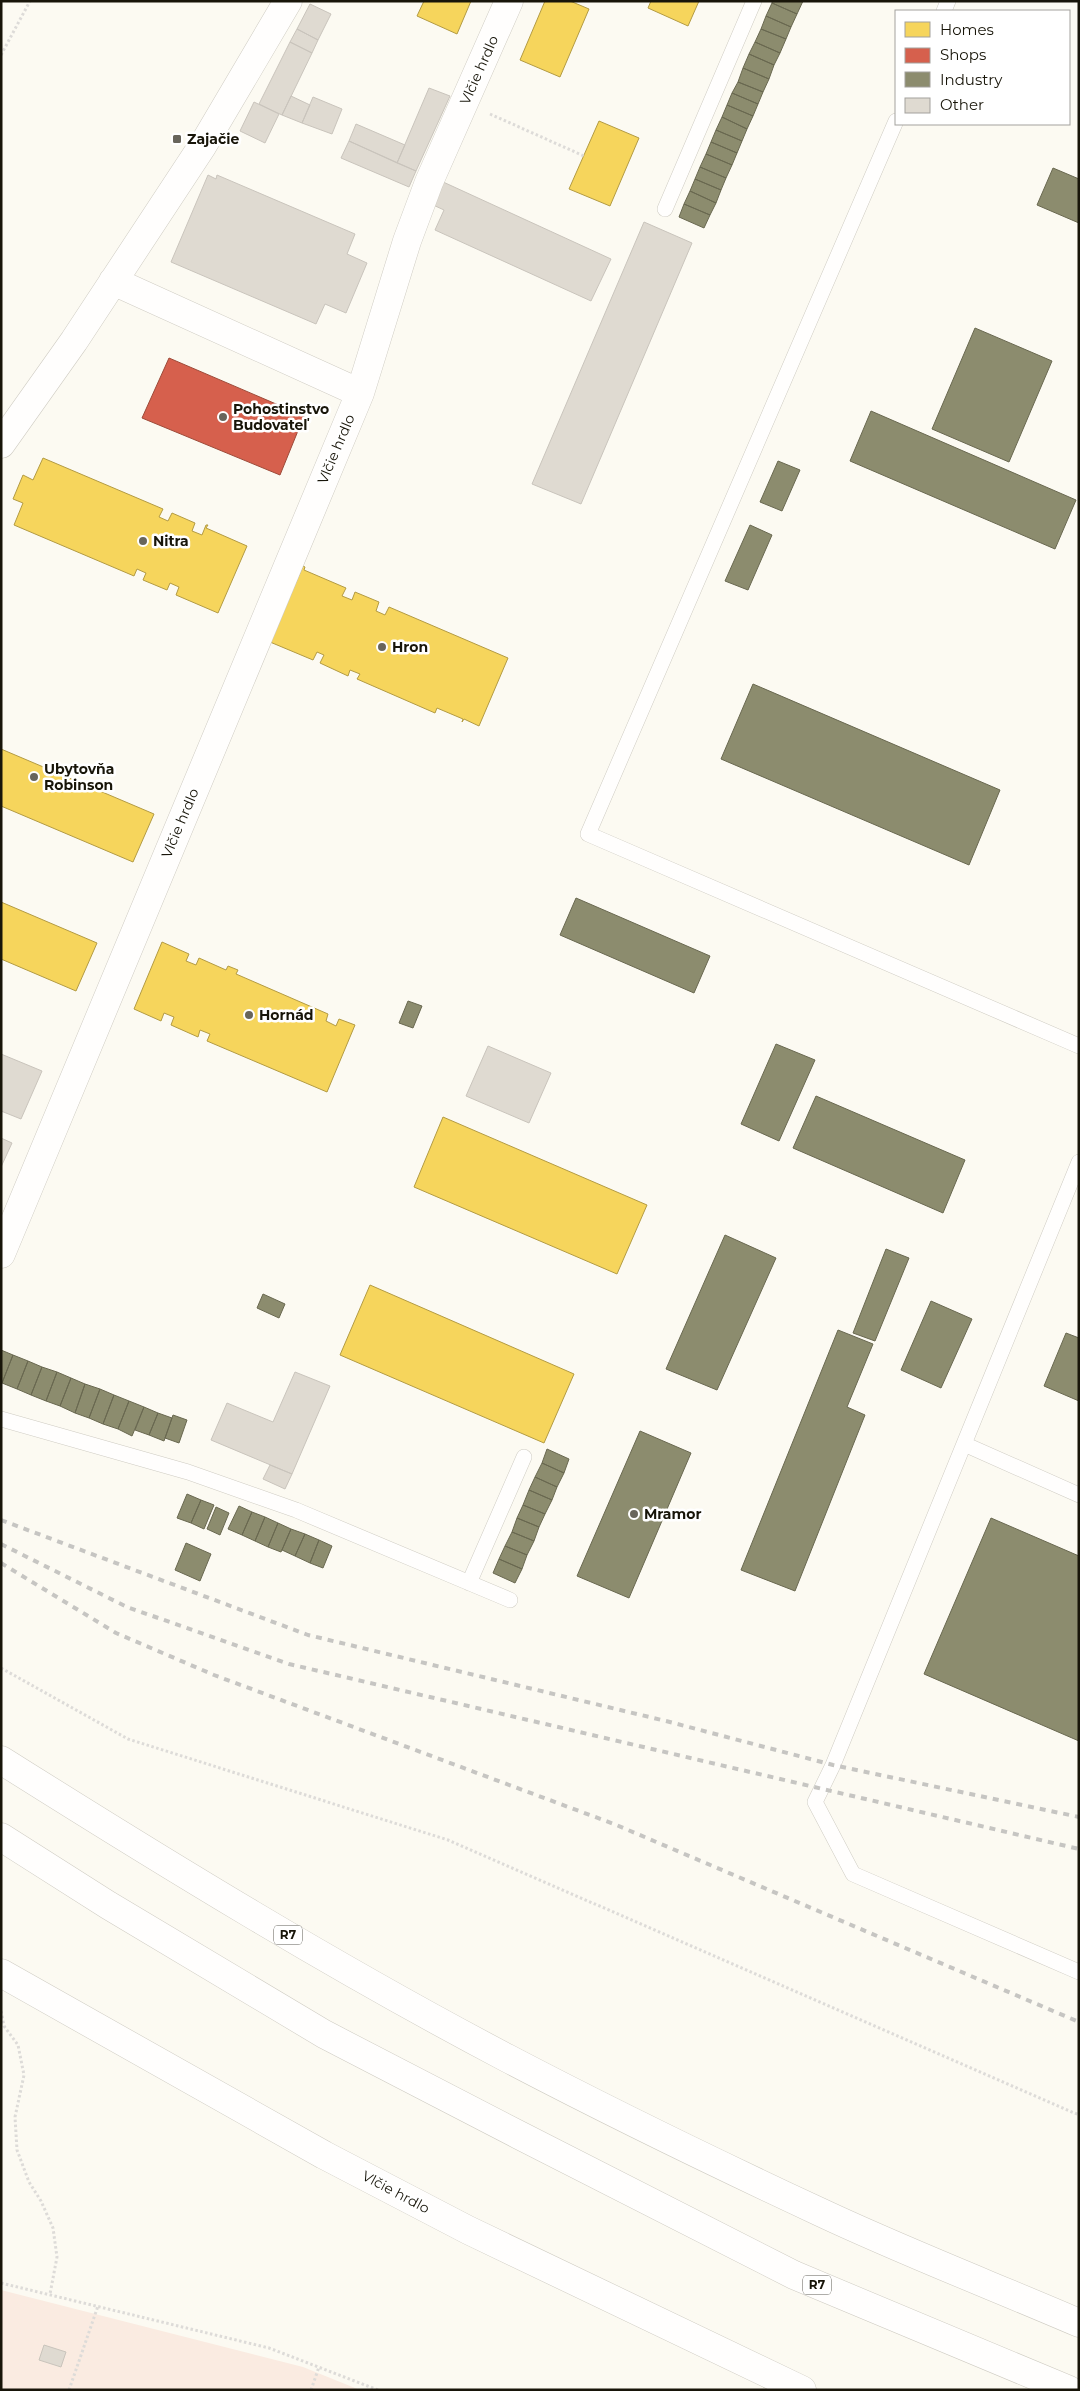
<svg xmlns="http://www.w3.org/2000/svg" width="1080" height="2391" font-family="Montserrat,sans-serif">
<style>
.green{fill:#faebe1}
.homes{fill:#f6d55c;stroke:#b39b43}
.shops{fill:#d6604d;stroke:#9d4a39}
.industry{fill:#8c8c6e;stroke:#696850}
.building{fill:#dfdad1;stroke:#c9c4bc}
.lines{fill:none;stroke-linecap:round;stroke-linejoin:round}
.lane-casing{stroke:#cfccc3;stroke-width:16}
.street-casing{stroke:#cfccc3;stroke-width:29}
.highway-casing{stroke:#cfccc3;stroke-width:29}
.path{stroke:#dddbd8;stroke-width:3;stroke-dasharray:2.5 2.5;stroke-linecap:butt}
.lane{stroke:#fffefd;stroke-width:15}
.street{stroke:#fffefd;stroke-width:28}
.highway{stroke:#fffefd;stroke-width:28}
.rail{stroke:#c6c5c2;stroke-width:4;stroke-dasharray:6 6;stroke-linecap:butt}
.poi-dot{fill:#68655b;stroke:#fff;stroke-width:2}
.labels{text-anchor:middle;stroke-width:5;stroke-linejoin:round;paint-order:stroke}
.shield{fill:#fff;stroke:#5d5b53;stroke-width:1}
.shield-label{font-size:12px;font-weight:bold;fill:#181509}
.street-label{font-size:14px;fill:#181509;stroke:#fff}
.poi-label{font-size:14px;font-weight:bold;fill:#181509;stroke:#fff;text-anchor:start}
</style>
<rect width="100%" height="100%" fill="#fcfaf2"/>
<!-- green -->
<path class="green" d="M1 2290 303 2367 360 2390H1Z"/>
<!-- homes -->
<path class="homes" d="M424 1H471L457 34 417 16Z
M545 1H570L589 9 560 77 520 60Z
M651 1H699L688 26 648 8Z
M599 121 639 138 610 206 569 189Z
M43 458 163 509 159 517 168 521 172 513 195 523 192 531 202 535 206 525H208L206 528 247 546 218 613 176 595 179 587 170 583 167 590 143 580 146 573 137 569 134 576 14 525 23 503 13 499 23 475 33 480Z
M303 566 305 567 304 570 346 588 342 596 352 600 355 592 379 602 376 611 385 615 389 607 508 658 479 726 464 719 462 722 463 719 437 708 435 713 357 679 360 674 350 670 348 676 320 663 324 655 317 652 313 660 270 642Z
M1 749 154 814 133 862 1 806Z
M1 902 97 943 76 991 1 959Z
M162 942 189 954 186 961 196 965 199 958 226 970 228 966 238 970 236 974 328 1014 326 1021 336 1026 339 1019 355 1025 327 1092 207 1041 210 1034 200 1030 198 1037 171 1025 174 1017 164 1013 161 1021 134 1009Z
M443 1117 647 1205 617 1274 414 1187Z
M370 1285 574 1374 544 1443 340 1355Z"/>
<!-- shops -->
<path class="shops" d="M169 358 304 416 280 475 142 418Z"/>
<!-- industry -->
<path class="industry" d="M772 1H803L797 14 772 3Z
M772 3 797 14 791 27 766 16Z
M766 16 791 27 786 39 761 29Z
M761 29 786 39 780 53 755 42Z
M755 42 780 53 774 65 749 54Z
M749 54 774 65 769 79 743 68Z
M743 68 769 79 763 92 738 82Z
M738 82 763 92 758 104 732 93Z
M732 93 758 104 753 116 727 105Z
M727 105 753 116 747 129 722 117Z
M722 117 747 129 742 141 716 130Z
M716 130 742 141 737 153 711 142Z
M711 142 737 153 732 165 706 154Z
M706 154 732 165 726 178 700 167Z
M700 167 726 178 721 190 695 179Z
M1053 168 1079 179V223L1037 205Z
M695 179 721 190 716 203 690 191Z
M690 191 716 203 710 215 684 204Z
M684 204 710 215 704 228 679 217Z
M975 328 1052 361 1009 462 932 429Z
M871 411 1076 500 1055 549 850 461Z
M778 461 800 470 782 511 760 502Z
M750 525 772 535 748 590 725 581Z
M753 684 1000 790 969 865 721 759Z
M576 898 710 956 694 993 560 935Z
M408 1001 422 1006 413 1028 399 1023Z
M776 1044 815 1060 779 1141 741 1124Z
M816 1096 965 1160 943 1213 793 1148Z
M725 1235 776 1258 717 1390 666 1369Z
M886 1249 909 1258 875 1341 853 1333Z
M263 1294 285 1304 279 1318 257 1308Z
M931 1301 972 1319 941 1388 901 1370Z
M838 1330 873 1344 847 1407 865 1415 795 1591 741 1570Z
M1066 1333 1079 1338V1401L1044 1386Z
M1 1350 13 1355 2 1383H1Z
M13 1355 28 1361 17 1389 2 1383Z
M28 1361 42 1367 31 1395 17 1389Z
M42 1367 57 1372 46 1401 31 1395Z
M57 1372 71 1378 60 1406 46 1401Z
M71 1378 85 1384 75 1413 60 1406Z
M85 1384 100 1389 89 1418 75 1413Z
M100 1389 114 1395 103 1424 89 1418Z
M114 1395 129 1401 118 1429 103 1424Z
M129 1401 144 1407 132 1436 118 1429Z
M144 1407 158 1413 149 1435 135 1430Z
M158 1413 172 1418 164 1441 149 1435Z
M173 1415 187 1420 179 1443 165 1438Z
M640 1431 691 1453 629 1598 577 1576Z
M547 1449 569 1459 564 1473 542 1463Z
M542 1463 564 1473 557 1487 535 1477Z
M535 1477 557 1487 552 1500 529 1490Z
M529 1490 552 1500 545 1514 523 1505Z
M187 1494 201 1500 191 1523 177 1518Z
M201 1500 214 1505 204 1529 191 1523Z
M523 1505 545 1514 539 1527 517 1518Z
M239 1506 252 1512 242 1535 228 1529Z
M216 1507 229 1513 220 1535 207 1529Z
M252 1512 265 1517 255 1541 242 1535Z
M265 1517 278 1523 268 1547 255 1541Z
M517 1518 539 1527 534 1541 512 1532Z
M991 1518 1079 1556V1741L924 1674Z
M278 1523 291 1529 281 1552 268 1547Z
M291 1529 305 1534 295 1556 282 1550Z
M512 1532 534 1541 527 1555 505 1546Z
M305 1534 319 1540 310 1563 295 1556Z
M319 1540 332 1546 323 1568 310 1563Z
M186 1543 211 1554 200 1581 175 1570Z
M505 1546 527 1555 522 1569 499 1559Z
M499 1559 522 1569 515 1583 493 1573Z"/>
<!-- building -->
<path class="building" d="M310 4 331 14 318 40 297 29Z
M297 29 318 40 312 53 290 42Z
M290 42 312 53 282 115 259 104Z
M429 88 450 96 416 171 397 163Z
M291 96 310 105 302 123 282 115Z
M313 97 342 109 332 134 302 123Z
M254 102 279 114 265 143 240 131Z
M356 124 405 145 397 163 349 141Z
M349 141 416 171 409 187 341 158Z
M208 175 216 179 217 175 355 234 347 254 367 263 346 313 325 304 316 324 171 262Z
M441 181 611 259 591 301 435 230 444 210 431 204Z
M644 222 692 243 581 504 532 484Z
M488 1046 551 1073 529 1123 466 1096Z
M1 1054 42 1071 21 1119 1 1111Z
M1 1138 12 1143 1 1167Z
M295 1372 330 1386 292 1474 211 1440 227 1403 273 1422Z
M270 1465 292 1474 285 1489 263 1479Z
M44 2345 66 2352 61 2367 39 2360Z"/>
<g class="lines">
<defs>
<path id="lane" d="M944 11 948 1
M896 121 588 834 1079 1046
M665 209 754 1
M1079 1162 833 1765 815 1802 853 1874 1079 1972
M1 1419 188 1472 296 1510 510 1600
M964 1444 1079 1495
M469 1583 524 1457"/>
<path id="street" d="M360 393 407 241 429 182 509 1
M1 444 74 341 203 145 288 1
M1 1254 360 393 113 281
M1 1973 324 2155 468 2230 802 2390"/>
<path id="highway" d="M1 1760C166 1864 334 1967 507 2058 610 2112 715 2163 820 2212 905 2252 993 2286 1079 2323
M1 1837 108 1905 324 2034 519 2135 794 2275 1069 2390"/>
</defs>
<!-- lane casing -->
<use href="#lane" class="lane-casing"/>
<!-- street casing -->
<use href="#street" class="street-casing"/>
<!-- highway casing -->
<use href="#highway" class="highway-casing"/>
<!-- path -->
<path class="path" d="M1 55 30 1
M490 114 584 156
M1 1668 128 1739 448 1840 1079 2115
M1 2011 4 2026 18 2045 24 2075 15 2117 17 2150 29 2182 41 2201 53 2228 57 2257 50 2294
M1 2283 269 2348 378 2390
M69 2390 98 2306
M311 2390 319 2367"/>
<!-- lane -->
<use href="#lane" class="lane"/>
<!-- street -->
<use href="#street" class="street"/>
<!-- highway -->
<use href="#highway" class="highway"/>
<!-- rail -->
<path class="rail" d="M1 1520 308 1635 666 1721 833 1765 1079 1817
M1 1544 127 1607 289 1664 1079 1849
M1 1563 116 1633 214 1675 614 1824 1079 2022"/>
</g>
<!-- markers -->
<g class="poi-dot">
<rect x="172" y="134" width="10" height="10" rx="2.5"/>
<circle cx="223" cy="417" r="5"/>
<circle cx="143" cy="541" r="5"/>
<circle cx="382" cy="647" r="5"/>
<circle cx="34" cy="777" r="5"/>
<circle cx="249" cy="1015" r="5"/>
<circle cx="634" cy="1514" r="5"/>
</g>
<g class="labels">
<!-- shield labels -->
<g class="shield">
<rect x="274" y="1925.5" width="28" height="19" rx="4"/>
<rect x="803" y="2275.5" width="28" height="19" rx="4"/>
</g>
<g class="shield-label">
<text x="288" y="1939">R7</text>
<text x="817" y="2289">R7</text>
</g>
<!-- street labels -->
<g class="street-label">
<text transform="translate(479 70) rotate(-66)" y="5">Vlčie hrdlo</text>
<text transform="translate(336 449) rotate(-67)" y="5">Vlčie hrdlo</text>
<text transform="translate(180 823) rotate(-67)" y="5">Vlčie hrdlo</text>
<text transform="translate(396 2192) rotate(28)" y="5">Vlčie hrdlo</text>
</g>
<!-- poi labels -->
<g class="poi-label">
<text x="187" y="144">Zajačie</text>
<text x="233" y="414">Pohostinstvo<tspan x="233" dy="16">Budovateľ</tspan></text>
<text x="153" y="546">Nitra</text>
<text x="392" y="652">Hron</text>
<text x="44" y="774">Ubytovňa<tspan x="44" dy="16">Robinson</tspan></text>
<text x="259" y="1020">Hornád</text>
<text x="644" y="1519">Mramor</text>
</g>
</g>
<!-- border -->
<rect width="1080" height="2391" fill="none" stroke="#181509" stroke-width="5"/>
<!-- legend -->
<rect x="895" y="10" width="175" height="115" fill="#ffffff" stroke="#a3a19d"/>
<rect x="905" y="22" width="25" height="15" fill="#f6d55c" stroke="#a3a19d"/>
<text x="940" y="35" font-size="15" fill="#181509">Homes</text>
<rect x="905" y="48" width="25" height="15" fill="#d6604d" stroke="#a3a19d"/>
<text x="940" y="60" font-size="15" fill="#181509">Shops</text>
<rect x="905" y="72" width="25" height="15" fill="#8c8c6e" stroke="#a3a19d"/>
<text x="940" y="85" font-size="15" fill="#181509">Industry</text>
<rect x="905" y="98" width="25" height="15" fill="#dfdad1" stroke="#a3a19d"/>
<text x="940" y="110" font-size="15" fill="#181509">Other</text>
</svg>
